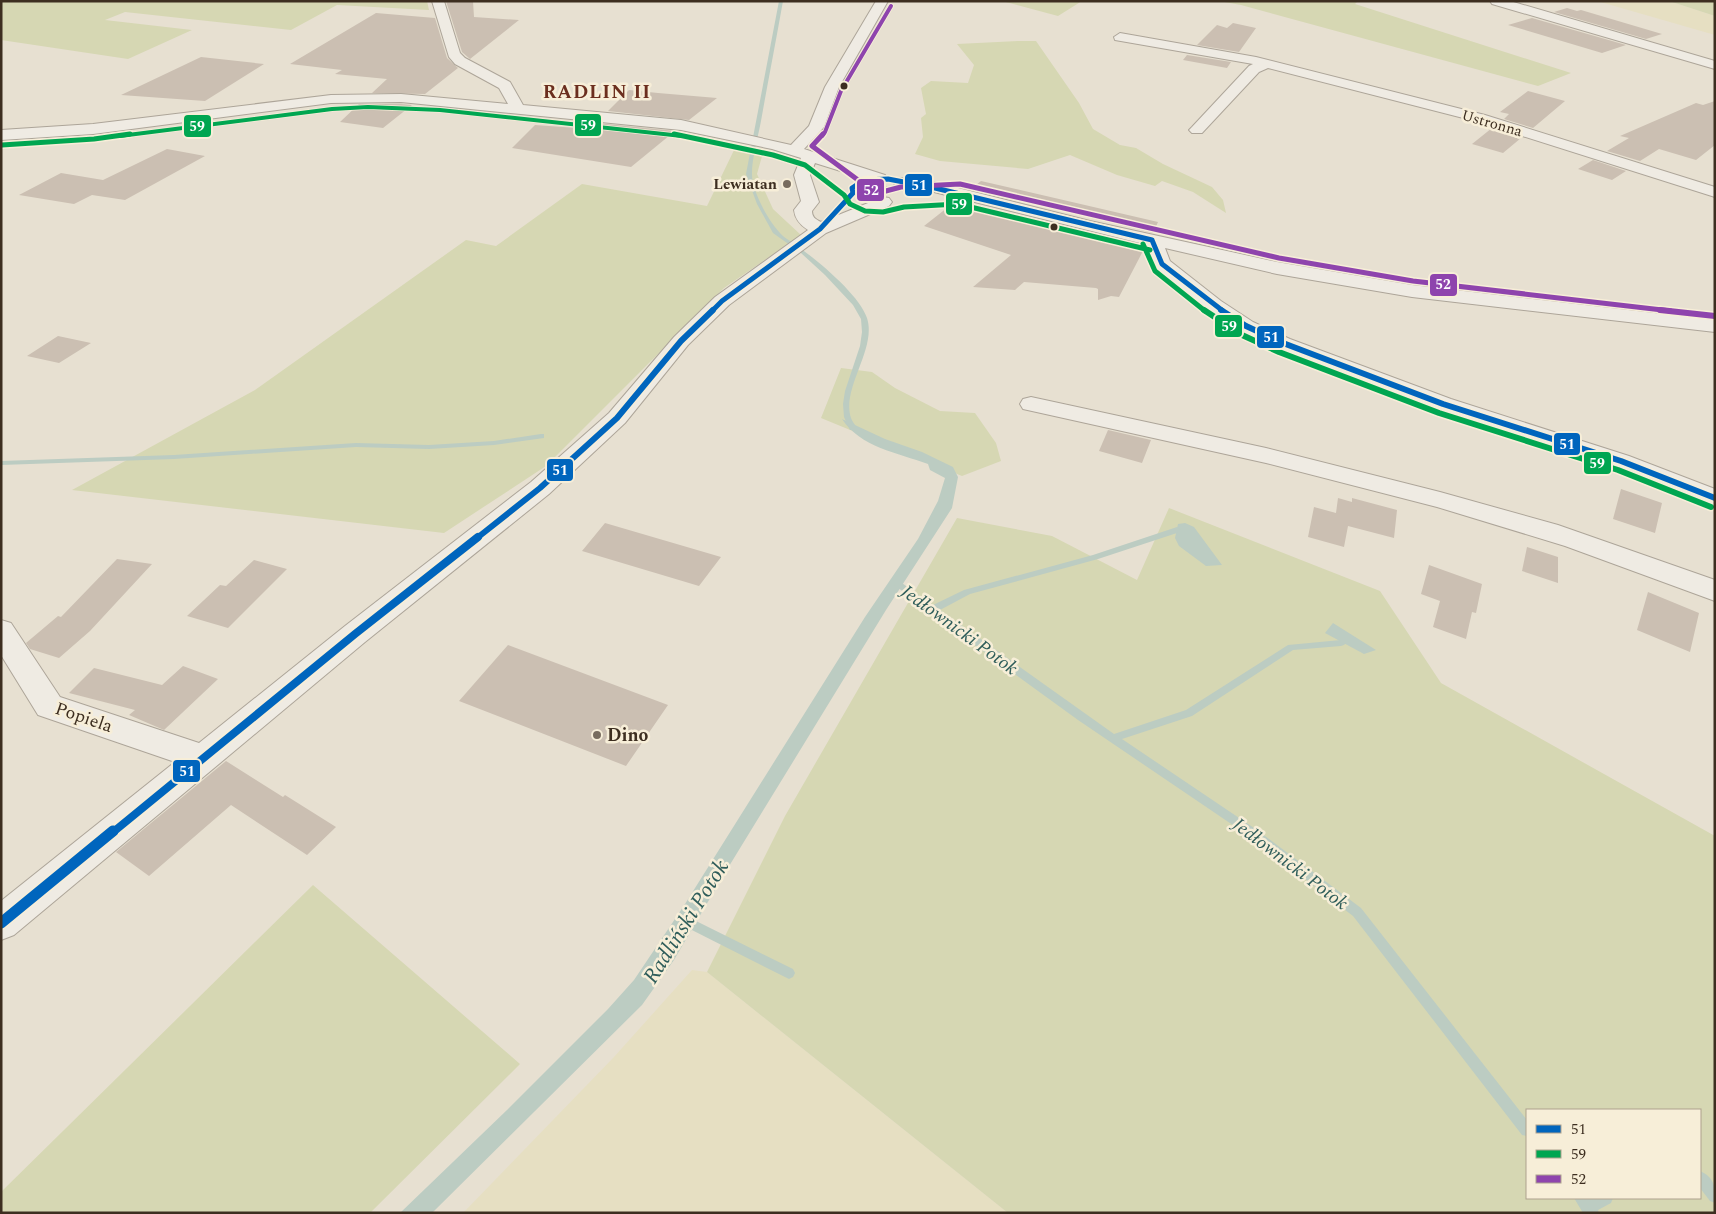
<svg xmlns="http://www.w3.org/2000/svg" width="1716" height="1214" font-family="Spectral,serif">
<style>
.farmland{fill:#e6dfc2}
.green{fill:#d6d7b3;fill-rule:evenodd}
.water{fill:#bcccc2}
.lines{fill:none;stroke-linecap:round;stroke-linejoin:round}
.stream{fill:#bcccc2;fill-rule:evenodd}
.building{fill:#cbbfb2}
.minor-casing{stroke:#ada599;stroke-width:2}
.minor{fill:#efebe3;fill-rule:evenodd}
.bus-1-far3-casing{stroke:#f7eed8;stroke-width:8}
.bus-1-far2-casing{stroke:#f7eed8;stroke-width:9}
.bus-1-far1-casing{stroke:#f7eed8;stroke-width:12}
.bus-1-casing{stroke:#f7eed8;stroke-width:14}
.bus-2-far2-casing{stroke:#f7eed8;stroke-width:5.5}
.bus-2-far1-casing{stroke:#f7eed8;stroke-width:8}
.bus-2-casing{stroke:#f7eed8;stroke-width:9}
.bus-3-far2-casing{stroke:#f7eed8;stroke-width:5.5}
.bus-3-far1-casing{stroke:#f7eed8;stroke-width:8}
.bus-3-casing{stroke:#f7eed8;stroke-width:9}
.bus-1-far3{stroke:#0065bd;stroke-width:5}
.bus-1-far2{stroke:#0065bd;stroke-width:6}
.bus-1-far1{stroke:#0065bd;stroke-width:8}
.bus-1{stroke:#0065bd;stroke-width:11}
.bus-2-far2{stroke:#00a651;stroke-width:4}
.bus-2-far1{stroke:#00a651;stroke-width:5}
.bus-2{stroke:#00a651;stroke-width:6}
.bus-3-far2{stroke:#8e44ad;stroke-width:4}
.bus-3-far1{stroke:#8e44ad;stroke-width:5}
.bus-3{stroke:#8e44ad;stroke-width:6}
.bus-dot{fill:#3d2e20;stroke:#f7eed8;stroke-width:2}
.poi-dot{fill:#786c5e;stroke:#f7eed8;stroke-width:2}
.labels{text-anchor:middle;stroke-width:5;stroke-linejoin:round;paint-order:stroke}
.far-street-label{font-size:15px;fill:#3d2e20;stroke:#f7eed8}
.far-poi-label{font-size:15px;font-weight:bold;fill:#3d2e20;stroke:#f7eed8;text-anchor:end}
.street-label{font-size:18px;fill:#3d2e20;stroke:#f7eed8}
.poi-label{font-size:18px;font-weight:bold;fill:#3d2e20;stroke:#f7eed8;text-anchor:start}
.far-district-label{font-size:19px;font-weight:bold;letter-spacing:1px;fill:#6b2e1e;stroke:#f7eed8}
.water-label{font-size:19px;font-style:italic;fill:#2f5d5a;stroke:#f7eed8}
.near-water-label{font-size:22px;font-style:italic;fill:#2f5d5a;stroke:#f7eed8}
.line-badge{stroke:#f7eed8;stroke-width:2}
.badge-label{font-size:14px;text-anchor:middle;font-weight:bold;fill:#fff}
</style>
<rect width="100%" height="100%" fill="#e7e0d1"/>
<!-- farmland -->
<path class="farmland" d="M1597 1H1669L1715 16V35Z
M692 970 707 972 1008 1213H463L614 1057Z"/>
<!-- green -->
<path class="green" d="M1 1H427L429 10 337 5 291 30 125 12 105 20 192 30 128 59 1 40Z
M1002 1H1082L1058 16Z
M1219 1H1358L1355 4 1571 73 1538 86 1241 5Z
M1669 1H1715V16Z
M1018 41H1036L1079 103 1093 129 1120 145 1136 148 1163 164 1212 187 1223 200 1226 213 1193 192 1162 181 1155 186 1117 175 1070 155 1028 169 940 161 915 154 923 137 921 118 926 114 921 88 931 81 968 83 974 65 957 44Z
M736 146 764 149 757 174 773 209 801 235 724 288 546 466 444 533 72 490 255 390 466 240 496 246 582 184 707 206Z
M875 184 887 186 890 191C882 197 871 197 864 191L867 185Z
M841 368 872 372 895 388 940 411 975 413 996 443 1001 461 962 476 821 418Z
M1169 508 1380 591 1441 683 1715 836V1213H1008L707 972 785 816 957 518 1052 536 1137 580ZM1527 1110H1700V1198H1527Z
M313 885 520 1064 370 1213H1V1192Z"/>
<!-- water -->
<path class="water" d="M842 419 885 439 922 452 953 467 958 477 952 508 886 610 723 876 674 960 642 1005 432 1213H400L507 1110 608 1009 634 980 685 904 865 617 918 539 938 501 945 478 930 470 928 464C898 453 860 447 842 419Z
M1185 523 1194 527 1222 565 1206 566 1179 546 1175 538 1178 524Z
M1333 623 1376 650 1364 654 1325 633Z"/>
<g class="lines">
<!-- stream -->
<path class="stream" d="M779 1H783C776 41 768 81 761 121 758 137 752 158 752 173 751 191 772 229 787 239 809 253 859 293 867 318 877 349 841 388 851 418 852 421 855 425 857 428L853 430H850L844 417 843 404 845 391 860 346 862 332 861 319 853 305 825 275 801 253 773 233 757 204 746 174Z
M541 434H544V438L494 445 429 449 356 447 174 459 1 465V461L174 455 356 443 429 445 494 441Z
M1177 527 1181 530 1180 532 1098 559 970 594 940 610 1114 734 1186 710 1288 645 1341 640 1344 641 1346 643 1344 645 1341 646 1293 650 1192 716 1122 739 1257 830 1361 908 1527 1120V1136L1522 1135 1353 916 1249 836 1078 720 929 612 892 583 893 581H899L933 605 964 590 1093 555Z
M686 916 793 969 795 973 793 977 789 979 785 977 682 925 680 921 682 917Z
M1700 1171C1716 1178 1715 1189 1715 1203L1710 1201 1700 1188Z
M1574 1198H1589L1590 1199 1593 1198H1613L1611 1203 1598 1210 1599 1213H1583Z"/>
</g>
<!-- building -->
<path class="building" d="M446 1H473L474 17 519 20 470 59 462 52Z
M1567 8 1577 11 1581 10 1662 34 1646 39 1554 12Z
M376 13 435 18 447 58 458 68 425 94 372 93 387 79 335 74 342 70 290 64Z
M1532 18 1626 45 1602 53 1508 25Z
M1233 23 1256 28 1239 52 1197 45 1217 25 1227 28Z
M1187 55 1231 62 1227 68 1183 60Z
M201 57 264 64 205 101 121 95Z
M629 90 658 93 717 98 689 120 608 111Z
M1528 91 1565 101 1533 128 1504 119 1509 114 1500 112Z
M1715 101V145L1696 160 1659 149 1640 161 1607 151 1629 138 1620 136 1696 103 1703 105Z
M359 104H401L412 105 383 128 340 122Z
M597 123 675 131 631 167 512 148 535 125 591 129Z
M1492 128 1521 138 1503 153 1472 144Z
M167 149 205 156 125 200 92 195 74 204 19 195 61 173 103 180Z
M1593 160 1626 171 1612 180 1578 169Z
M981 181 1158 222 1153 233 971 189Z
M957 200 1143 246 1144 249 1119 297 1111 296 1098 300V289L1096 288 1024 282 1015 290 973 287 1011 255 924 226Z
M58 336 91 343 59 363 27 356Z
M1108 430 1151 440 1142 463 1099 451Z
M1621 489 1662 503 1655 533 1613 519Z
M1338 498 1352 502V498L1397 510 1394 538 1348 526 1344 547 1308 537 1314 507 1336 513Z
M605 523 721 557 699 586 582 551Z
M1527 547 1558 557V583L1522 571Z
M117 559 152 564 90 631 59 658 30 649 26 643 58 616 61 617Z
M254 560 287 569 228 628 187 616 220 585 226 586Z
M1429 565 1482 584 1476 613 1472 612 1466 639 1433 627 1440 601 1421 594Z
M1648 592 1699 613 1690 652 1637 630Z
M508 645 668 705 626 766 459 701Z
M183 666 218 679 164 730 129 715 135 710 69 693 94 668 162 685Z
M226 761 283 797 285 795 336 827 307 855 231 805 149 876 116 852Z"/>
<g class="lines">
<defs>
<path id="minor" d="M432 1H444L460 53 465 58 510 82 523 105 681 120 791 145 809 126 825 87 876 1H888L839 87 824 127 804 149 885 175 887 178 885 181 879 183 815 163 810 175 819 202 812 211C812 217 815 219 821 222L883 197 889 198 892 202 889 206 826 233 729 305 688 345 625 423 549 494 365 642 14 935 1 940V901L175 762 38 715 1 655V620L11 623 60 697 199 743 345 626 531 482 609 413 674 337 715 297 808 230C800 225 795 219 794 210L801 201 794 175 801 158 772 149 681 130 401 102 331 103 93 134 1 140V130L93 124 331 95 401 94 508 104 499 88 455 64 449 57Z
M1490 1H1510L1715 61V69L1492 4Z
M1120 33 1256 57 1485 115 1715 187V197L1475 121 1268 68 1259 72 1202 133H1192L1189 130 1192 127 1249 66 1253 64 1115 40 1114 37Z
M902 178 930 181 1090 221 1277 262 1412 285 1715 320V332L1412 297 1277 274 1165 248 1170 261 1221 301 1253 322 1290 339 1451 399 1629 456 1715 489V506L1613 466 1435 409 1276 347 1239 330 1207 309 1176 285 1155 268 1144 244 930 191 896 187 894 183 896 179Z
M1031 397 1266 448 1440 492 1558 525 1715 580V601L1565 546 1437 507 1266 463 1023 409 1020 404 1023 399Z"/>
</defs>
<!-- minor casing -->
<use href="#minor" class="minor-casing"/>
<!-- minor -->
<use href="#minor" class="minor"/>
<defs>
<path id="bus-1-far3" d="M1152 240 1162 264 1223 311
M712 311 722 301 820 229 853 193 852 188 864 180 888 179 935 188 1152 240"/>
<path id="bus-1-far2" d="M1221 310 1246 326 1283 343 1443 404 1621 461 1715 498
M477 538 540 488 617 418 681 341 713 310"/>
<path id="bus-1-far1" d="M112 833 355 634 478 537"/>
<path id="bus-1" d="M1 923 113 831"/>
<path id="bus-2-far2" d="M120 136 332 109 368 107 440 110 682 136"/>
<path id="bus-2-far1" d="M674 134 773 155 805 165 844 195 850 204 865 211 883 212 904 207 958 204 1150 250
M2 145 94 139 130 134
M1143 244 1155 271 1205 311"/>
<path id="bus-2" d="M1204 310 1242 335 1279 352 1439 413 1618 470 1711 507"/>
<path id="bus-3-far2" d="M822 136 825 132 841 91 891 6"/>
<path id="bus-3-far1" d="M823 134 812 146 858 180 865 189 882 192 901 187 960 184 1279 258 1413 281 1671 311"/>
<path id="bus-3" d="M1660 310 1715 316"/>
</defs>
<!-- bus-1-far3 casing -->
<use href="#bus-1-far3" class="bus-1-far3-casing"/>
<!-- bus-1-far2 casing -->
<use href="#bus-1-far2" class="bus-1-far2-casing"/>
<!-- bus-1-far1 casing -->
<use href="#bus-1-far1" class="bus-1-far1-casing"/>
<!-- bus-1 casing -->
<use href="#bus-1" class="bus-1-casing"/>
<!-- bus-2-far2 casing -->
<use href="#bus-2-far2" class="bus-2-far2-casing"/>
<!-- bus-2-far1 casing -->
<use href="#bus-2-far1" class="bus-2-far1-casing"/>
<!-- bus-2 casing -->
<use href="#bus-2" class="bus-2-casing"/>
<!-- bus-3-far2 casing -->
<use href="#bus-3-far2" class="bus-3-far2-casing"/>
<!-- bus-3-far1 casing -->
<use href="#bus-3-far1" class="bus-3-far1-casing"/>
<!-- bus-3 casing -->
<use href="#bus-3" class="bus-3-casing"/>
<!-- bus-1-far3 -->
<use href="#bus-1-far3" class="bus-1-far3"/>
<!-- bus-1-far2 -->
<use href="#bus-1-far2" class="bus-1-far2"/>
<!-- bus-1-far1 -->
<use href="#bus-1-far1" class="bus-1-far1"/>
<!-- bus-1 -->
<use href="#bus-1" class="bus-1"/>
<!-- bus-2-far2 -->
<use href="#bus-2-far2" class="bus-2-far2"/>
<!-- bus-2-far1 -->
<use href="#bus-2-far1" class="bus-2-far1"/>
<!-- bus-2 -->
<use href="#bus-2" class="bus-2"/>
<!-- bus-3-far2 -->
<use href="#bus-3-far2" class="bus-3-far2"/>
<!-- bus-3-far1 -->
<use href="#bus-3-far1" class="bus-3-far1"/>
<!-- bus-3 -->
<use href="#bus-3" class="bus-3"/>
</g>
<!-- markers -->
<g class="bus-dot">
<circle cx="844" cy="86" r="4.5"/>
<circle cx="1054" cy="227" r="4.5"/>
</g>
<g class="poi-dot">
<circle cx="787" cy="184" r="5"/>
<circle cx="597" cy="735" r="5"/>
</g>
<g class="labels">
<!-- far-street labels -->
<g class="far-street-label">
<text transform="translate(1492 123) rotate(16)" y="5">Ustronna</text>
</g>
<!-- far-poi labels -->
<g class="far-poi-label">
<text x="777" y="189">Lewiatan</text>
</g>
<!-- street labels -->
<g class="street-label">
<text transform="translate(84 717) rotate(19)" y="6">Popiela</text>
</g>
<!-- poi labels -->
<g class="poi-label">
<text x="607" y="741">Dino</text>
</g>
<!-- far-district labels -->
<g class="far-district-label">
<text x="597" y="98">RADLIN II</text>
</g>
<!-- water labels -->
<g class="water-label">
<text transform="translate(960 629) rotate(36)" y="7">Jedłownicki Potok</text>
<text transform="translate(1291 863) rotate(37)" y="7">Jedłownicki Potok</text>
</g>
<!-- near-water labels -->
<g class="near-water-label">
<text transform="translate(685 921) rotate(-58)" y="8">Radliński Potok</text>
</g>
</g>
<g class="line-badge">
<rect x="574" y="113" width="28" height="24" rx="5" fill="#00a651"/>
<rect x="183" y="114" width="29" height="24" rx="5" fill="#00a651"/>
<rect x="904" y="173" width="29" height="24" rx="5" fill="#0065bd"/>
<rect x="856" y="178" width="29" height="24" rx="5" fill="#8e44ad"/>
<rect x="945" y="192" width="28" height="24" rx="5" fill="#00a651"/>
<rect x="1429" y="273" width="29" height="24" rx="5" fill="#8e44ad"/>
<rect x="1214" y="314" width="29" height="24" rx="5" fill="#00a651"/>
<rect x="1256" y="325" width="29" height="24" rx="5" fill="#0065bd"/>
<rect x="1553" y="432" width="28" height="24" rx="5" fill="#0065bd"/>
<rect x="1583" y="451" width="29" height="24" rx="5" fill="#00a651"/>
<rect x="546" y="458" width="28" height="24" rx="5" fill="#0065bd"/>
<rect x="172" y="759" width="29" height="24" rx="5" fill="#0065bd"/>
</g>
<g class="badge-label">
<text x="588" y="130">59</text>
<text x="197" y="131">59</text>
<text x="919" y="190">51</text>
<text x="871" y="195">52</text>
<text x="959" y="209">59</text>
<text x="1443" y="289">52</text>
<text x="1229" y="331">59</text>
<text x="1271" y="342">51</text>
<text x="1567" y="449">51</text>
<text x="1597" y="468">59</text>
<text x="560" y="475">51</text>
<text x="187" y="776">51</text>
</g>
<!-- border -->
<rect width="1716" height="1214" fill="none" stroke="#3d2e20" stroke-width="5"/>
<!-- legend -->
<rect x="1526" y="1109" width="175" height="90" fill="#f7eed8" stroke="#ada18e"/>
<rect x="1536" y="1125" width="25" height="8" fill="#0065bd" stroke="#ada18e"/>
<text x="1571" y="1134" font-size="15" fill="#3d2e20">51</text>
<rect x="1536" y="1150" width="25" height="8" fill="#00a651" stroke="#ada18e"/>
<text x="1571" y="1159" font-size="15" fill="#3d2e20">59</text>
<rect x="1536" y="1175" width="25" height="8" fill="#8e44ad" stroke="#ada18e"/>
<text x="1571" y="1184" font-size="15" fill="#3d2e20">52</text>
</svg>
